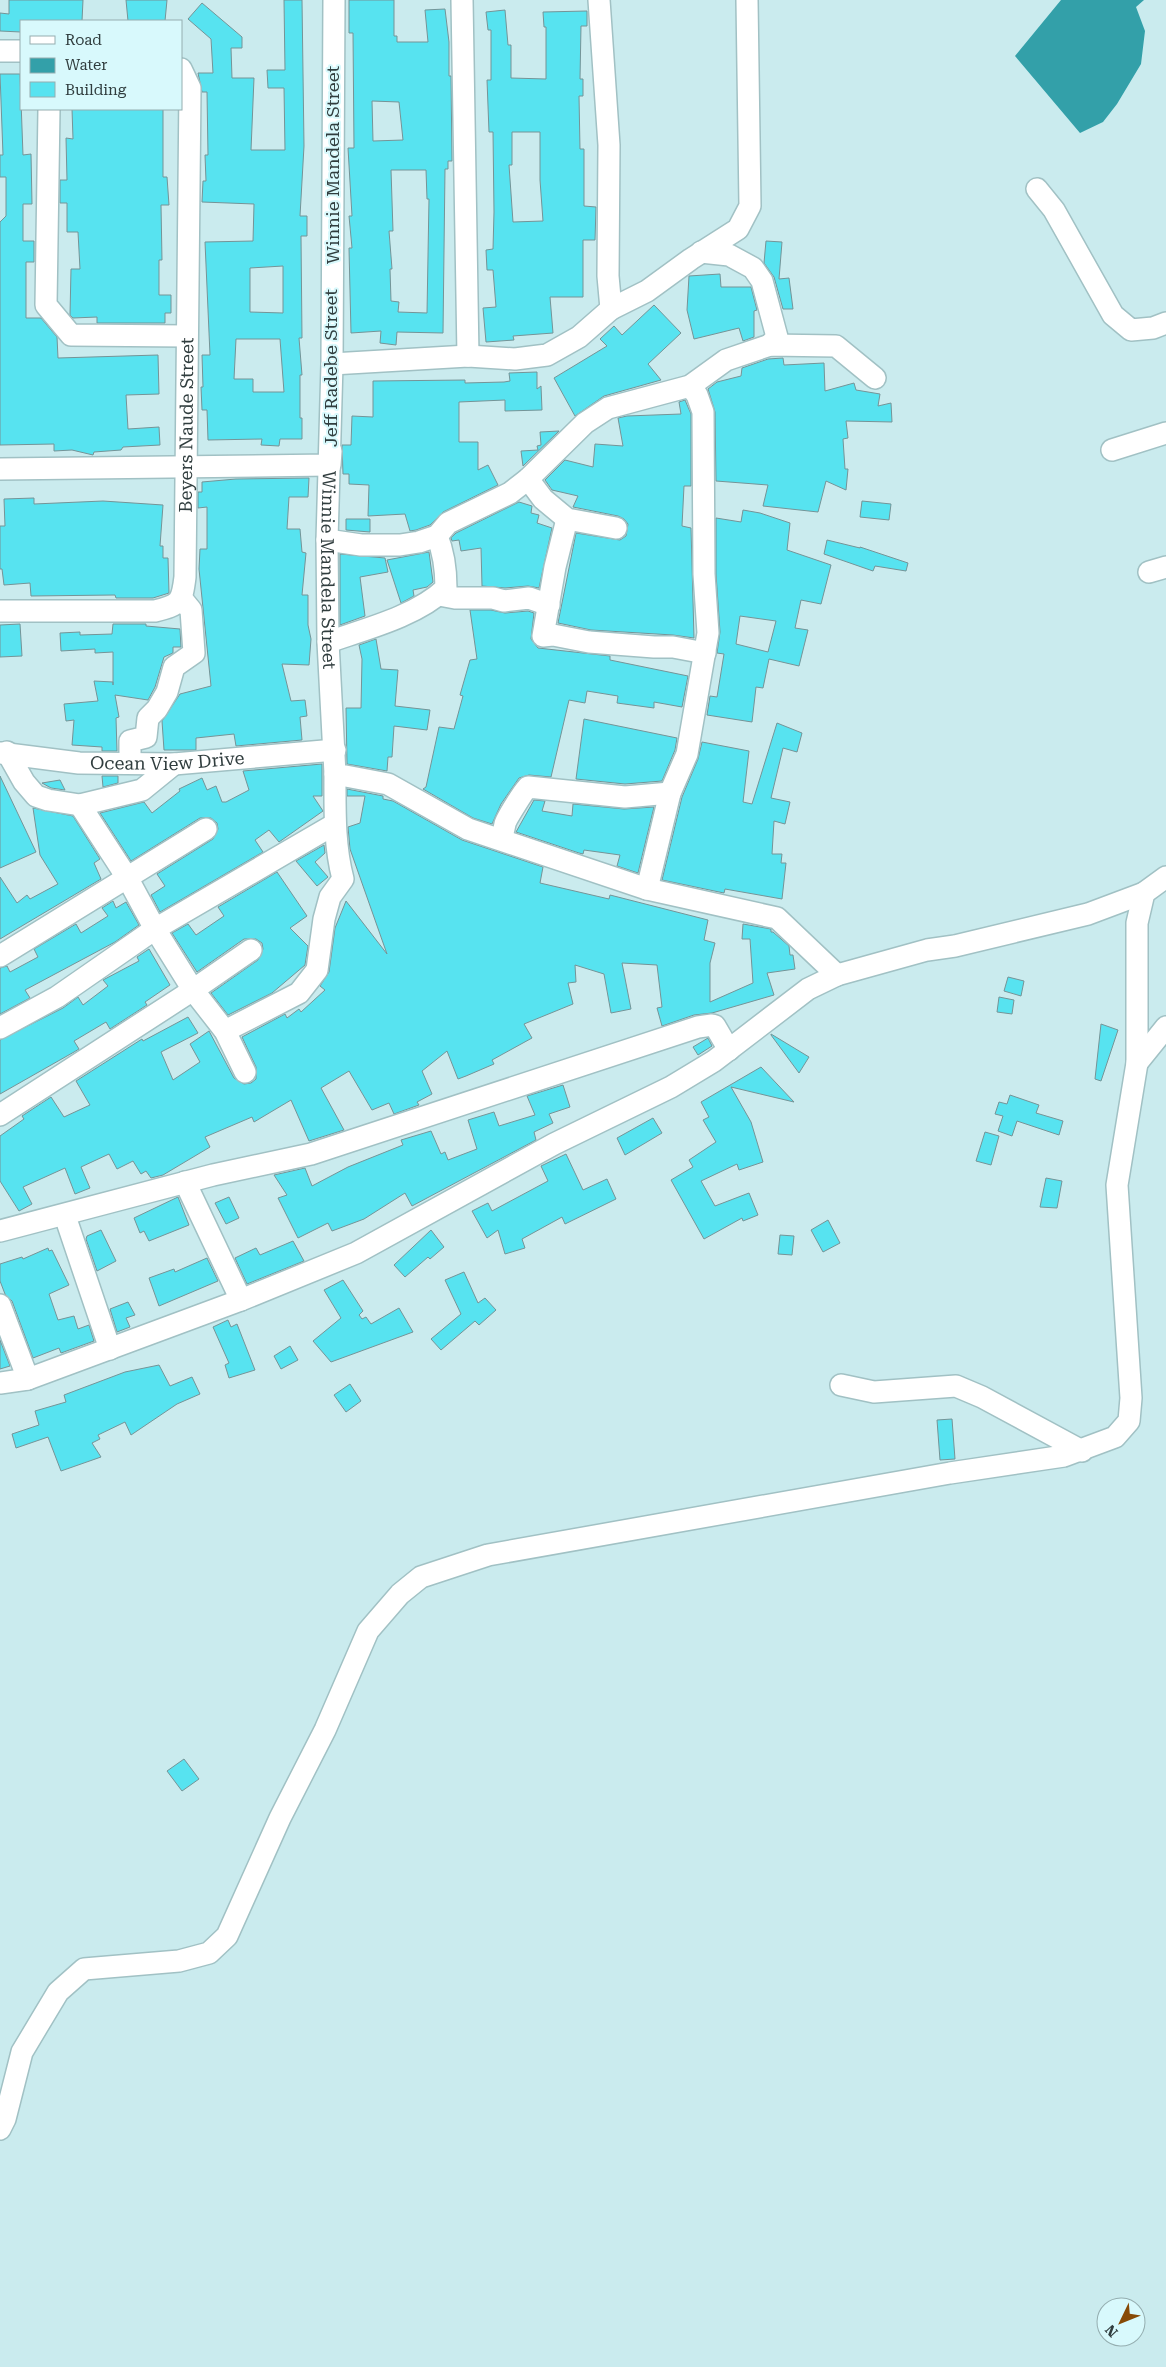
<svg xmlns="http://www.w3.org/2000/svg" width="1166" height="2367" font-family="'Roboto Serif',serif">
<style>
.water{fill:#33a0a9}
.building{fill:#57e3f0;stroke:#759497;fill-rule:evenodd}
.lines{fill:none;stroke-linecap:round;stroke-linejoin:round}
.street-casing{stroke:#a1c1c4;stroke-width:24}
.street{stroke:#fff;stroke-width:21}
.labels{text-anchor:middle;stroke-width:4;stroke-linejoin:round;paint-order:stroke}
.street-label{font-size:18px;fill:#303d3e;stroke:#d8f9fc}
</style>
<rect width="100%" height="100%" fill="#caebee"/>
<!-- water -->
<path class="water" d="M1061 0H1144L1136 7 1145 31 1141 64 1117 104 1103 122 1080 133 1015 56Z"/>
<!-- building -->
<path class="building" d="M9 0H83L82 21H21V32L0 31V13L9 14Z
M126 0H167L165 21H128Z
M284 0H302L304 146 300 216H307V236H301L302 338H299L302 375H300V418H302V439H280L279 446 261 445 262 439 208 440 207 410H202L201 387H203L202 355H210L205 242 253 241 254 204 202 202 203 181H206L205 155H208L207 92H202L198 73H213L211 39 188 19 202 3 242 37V48H231L232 78H254L251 150H285L284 88H268L267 70H285ZM283 266V313L250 312V268ZM236 339H280L284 392H253V379H234Z
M349 0H394V36H397V42H428L425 10 445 9 449 42V76H451L452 161H448V169H445L443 333 397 332 396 345 380 343 381 331 351 333 349 248H352L349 216H352L348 148H354L353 33H349ZM372 101 399 102 403 140 373 141ZM391 170H426L427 199H429L427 313 398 312 399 302 391 301 390 269H392L389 231H393Z
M505 10 508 45H511V78L546 79V27H544L543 12 587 11V26H581L580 79H583V96H579L580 149H584V206L596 207 595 240H583V297H550L553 333 513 336 514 340 486 342 483 308 496 307 493 270H487L486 250 493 249 494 212 493 132H489L487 80H491V30H488L486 12ZM512 132H540V180L543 221 513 222 509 165H512Z
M0 74H20L23 155 31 154 32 204H23V241H34V262H26V318H41L57 337 58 358 158 355 159 394 126 395 128 429 159 427 160 445 123 447 121 450 94 452 93 455 72 450 54 451V444L0 445V222L6 216V177H0V155H3Z
M72 109H163V177H167L169 205H161L162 260H159V295H171V313H165V323H97V317L73 318 70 315 71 269H80L78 232H67V203H60V180H67L66 138 73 139Z
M766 241 782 242 779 279 789 278 793 309H783L774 277 764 263Z
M720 274 721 287H751L757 310 754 311V337L743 341 739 328 694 339 687 310 689 276Z
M654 305 681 333 648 364 661 380 604 396 575 416 554 378 607 346 600 339 614 326 622 335Z
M783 358 784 365 824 363 825 391 854 383 856 390 880 394 878 406 891 403 892 422 846 421 848 438 843 439 845 469H848L846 490 826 481 818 512 763 506 768 485 716 481 715 412 708 389 717 382 741 376 742 368 768 359Z
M537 372V389L541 386 542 410 505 411V400L459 402V442H478V470L488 465 498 485 443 512 430 525 416 530 410 531 405 514 368 516 369 485 349 484V474H343L342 445H351L352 416 373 417V381L465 380V383L504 382 510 381 509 373Z
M685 400 691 414V486H684L682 526 691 528 694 638 673 635 591 630 558 623 576 533 620 540 626 536 628 524 624 519 618 516 573 507 578 496 552 490 545 480 565 460 593 467 595 444 623 446 618 418 627 416 681 414 679 402Z
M559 431 523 466 521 451 538 450 537 446 541 445 540 432Z
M309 478 308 497H289L287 529H300L302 552 306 553 302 595H308V625L311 639 309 665 282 664 291 701 305 700 307 716 300 717 302 740 236 746 234 734 196 738V750H164L162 721 180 694 211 686 199 569 200 549H207V507L198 508V492H202V482L236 479Z
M34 498V504L103 501 163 505 160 546H163V558H168L169 593 153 598H116L115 595 31 596 30 583 4 585 2 569H0V526H5L4 499Z
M862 501 891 504 889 520 860 517Z
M519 502 532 506 531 513 539 515 537 523 552 528 539 588 528 586 505 588 482 586 481 548 461 551 459 540 452 541 451 538 456 533Z
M743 510 760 513 790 523 787 550 831 565 821 604 801 600 795 628 808 630 799 666 769 659 763 688 756 687 752 722 707 715 710 696 717 697 724 654 717 653 720 632 716 574V518L741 522ZM740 616 776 621 768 652 736 644Z
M346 519H370V532L346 530Z
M827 540 860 548V547L908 563 906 571 875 566 873 571 824 554Z
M429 552 433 582 427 587 413 590 414 596 401 603 387 560Z
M340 554 385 558 388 572 360 577 365 616 340 625Z
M470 610H491L505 613 528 611 534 613 531 639 538 648 610 656V660L688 676 682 707 654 702V708L617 703 618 696 587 691 585 703 569 700 551 777 529 775 519 778 501 804 492 824 473 818 423 789 426 787 439 727 454 729 463 696 460 695 470 660 477 659Z
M20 624 22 656 0 657V625Z
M113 624H146V626L180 629 181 647H173V653L164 657 155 687 148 700 115 695 119 717 116 718 117 751H102V747L72 745 74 720 66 721 64 704 98 701 94 681 113 682V685V652L95 653V649L61 651 60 633 80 632V635L112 634Z
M376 639 381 669 398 670 395 706 430 710 427 730 394 726 392 757H388L387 771 347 764 346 708H361L362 659 359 645Z
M584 719 677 738 675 750 662 781 625 784 576 779Z
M777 723 802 733 797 752 783 748 771 798 790 802 785 824 774 821 772 854H782L781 863H786L782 899 725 889 724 893 662 880 682 797 698 759 702 742 749 751 743 802 752 804Z
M322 764V796H313L323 811 279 842 269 830 255 840 263 852 160 912 151 895 165 886 157 874 213 839 218 829 217 823 211 818H200L131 861 100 813 144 802 152 813 180 791 179 789 202 778 207 790 216 786 222 802H226L249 790 243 771Z
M0 776 36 852 0 868Z
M102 776H118V783L103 787Z
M60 780 65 790 51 788 42 783Z
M347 789 383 796V799L393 801 462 840 543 867 540 883 609 899 610 895 708 920 704 940 715 943 710 963V1002L753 983 750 939H742L743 924 771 929V932H773L789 946 790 955H793L795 969 767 973 774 995 712 1013 694 1015 662 1026 657 1008 662 1007 657 965 622 963 631 1009 611 1013 604 974 575 965 576 982 568 983 573 1004 524 1024 532 1038 492 1060 494 1064 466 1076 458 1079 447 1051 422 1071 432 1094 417 1102 419 1105 394 1114 389 1103 372 1110 349 1071 321 1088 344 1130 309 1141 291 1100 254 1122 252 1117 205 1137 210 1147 163 1175 151 1178 146 1171 141 1174 133 1161 117 1169 109 1154 81 1167 90 1188 75 1194 65 1168 23 1187 32 1204 19 1211 0 1181V1136L24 1119 22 1116 51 1097 64 1117 90 1105 76 1081 142 1039 143 1041 188 1017 198 1033 161 1052 173 1080 200 1062 190 1044 209 1031 234 1078 244 1084 251 1083 256 1079V1067L242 1037 285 1014 287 1018 299 1009 301 1012 325 990 320 986 329 972 335 928 346 901 387 954 350 849 348 827 360 823 365 796H347Z
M534 800 545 801 542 811 572 816 573 804 624 809 654 807 638 873 617 866 620 855 584 850 583 854 579 853 516 832Z
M33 808 73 816 100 859 94 863 101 879 0 939V877L17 903 27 895 30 899 58 884 40 855Z
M324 845 325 853 315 862 328 877 317 886 296 861Z
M277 872 307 916 290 928 308 946 305 965 272 993 228 1015 211 993 258 960 263 949 262 943 256 939H244L197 972 172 933 188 924 196 935 224 916 218 907Z
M113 901 116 908 126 902 139 925 115 942 25 990 30 998 0 1014V968L7 966 10 972 38 957 34 949 76 924 81 933 108 916 102 908Z
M149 949 170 985 145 1002 147 1005 110 1029 106 1022 74 1041 79 1049 74 1052 0 1094V1040L63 1008 78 997 83 1005 108 986 103 980 139 961 137 957Z
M1008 977 1024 981 1021 996 1004 991Z
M999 997 1014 1000 1012 1014 997 1012Z
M1101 1024 1118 1030 1101 1081 1095 1079Z
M771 1034 809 1057 799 1073 771 1035Z
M708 1038 712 1046 698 1055 693 1047Z
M761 1067 794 1102 731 1087 751 1122 763 1162 739 1170 737 1164 701 1181 715 1206 749 1193 758 1215 743 1221 742 1218 704 1239 671 1180 693 1167 689 1160 716 1142 703 1120 709 1117 701 1102Z
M563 1085 570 1107 549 1114 553 1123 534 1132 536 1140 412 1206 405 1193 364 1219 332 1231 328 1223 298 1238 278 1198 287 1195 274 1175 305 1168 312 1186 348 1167 403 1145 401 1140 431 1131 441 1154 445 1152 448 1160 477 1149 468 1120 494 1112 499 1126 535 1115 527 1096Z
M1010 1095 1039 1105 1036 1113 1063 1121 1059 1135 1017 1121 1012 1136 998 1131 1003 1116 995 1114 999 1102 1007 1104Z
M653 1118 662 1133 625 1155 617 1138Z
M985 1132 999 1136 991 1165 976 1161Z
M566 1154 583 1190 607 1179 616 1199 565 1224 562 1217 522 1239 525 1248 505 1254 498 1230 487 1238 472 1211 488 1203 492 1211 548 1181 541 1166Z
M1046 1178 1062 1181 1057 1208 1040 1207Z
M178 1197 189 1225 149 1241 144 1231 140 1233 134 1218Z
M229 1197 239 1218 226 1224 215 1203Z
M828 1220 840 1243 823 1252 811 1230Z
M101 1230 116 1261 97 1271 86 1239 87 1236Z
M431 1230 444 1247 430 1259 428 1257 405 1277 394 1265Z
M780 1235 794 1236 792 1255 778 1254Z
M293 1241 304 1261 247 1284 235 1258 256 1248 260 1255Z
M48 1248 49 1251 52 1250 69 1285 49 1294 58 1320 74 1316 78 1329 89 1325 94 1341 61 1353 59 1348 33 1358 12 1301 5 1294 0 1281V1264L22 1257 23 1259Z
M207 1258 218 1281 159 1306 149 1278 174 1269 175 1272Z
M464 1272 478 1303 485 1298 496 1310 479 1325 475 1321 441 1350 431 1339 461 1314 445 1280Z
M343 1280 363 1311 359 1315 362 1319 366 1317 371 1324 399 1308 413 1332 331 1362 313 1341 341 1318 324 1290Z
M128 1302 135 1315 126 1318 130 1327 117 1332 110 1309Z
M228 1320 231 1327 237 1324 255 1370 229 1378 225 1365 229 1363 213 1327Z
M0 1340 10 1366 0 1369Z
M290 1346 298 1360 281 1369 274 1356Z
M159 1365 170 1386 192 1377 200 1394 177 1404 131 1435 125 1422 98 1435 100 1439 92 1443 101 1457 61 1471 48 1437 16 1448 12 1434 39 1425 35 1411 66 1402 64 1395 125 1372Z
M350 1384 361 1401 346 1412 334 1395Z
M952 1419 955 1459 940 1460 937 1420Z
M184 1759 199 1779 182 1791 167 1771Z"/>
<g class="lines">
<defs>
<g id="street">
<path id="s1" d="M334 0 332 364 327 540 328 642 335 774 388 784 468 829 647 889 777 918 837 975"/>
<path d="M462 0 468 356"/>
<path d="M0 51H21"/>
<path d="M49 109 46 305 71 335 186 336"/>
<path d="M1037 189 1054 210 1113 315 1131 330 1153 328 1166 323"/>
<path d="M701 252 729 255 753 268 762 281 777 337 770 345"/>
<path d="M611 309 647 291 691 259 738 229 750 206 747 0"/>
<path d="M332 364 468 356 515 359 547 355 579 337 611 309 608 276 609 145 599 0"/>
<path d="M1112 450 1166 433"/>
<path d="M0 469 330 465 331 451"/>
<path d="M528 479 543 499 567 519 616 528"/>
<path d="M567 519 555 567 543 636 553 635 589 642 654 647H673L705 653"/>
<path d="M327 540 361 545H400L419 542 437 536 448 523 510 493 528 479 585 423 608 408 690 386 726 360 770 345 836 346 875 378"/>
<path d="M1149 572 1166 567"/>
<path d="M439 595 455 598H493L504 601 529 598 549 605"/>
<path id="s2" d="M0 611H155C180 605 182 602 185 577L190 88 181 69"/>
<path d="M328 642C366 629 417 616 446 588 446 569 444 553 437 536"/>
<path d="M7 752 24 782 36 796 48 800 80 805 142 790 174 764"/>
<path id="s3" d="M0 753 79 763 174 764 335 750"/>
<path d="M130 763V741L146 737 148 718 157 709 167 692 174 667 194 653 191 610 182 599"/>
<path d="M80 805 128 879 155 929 193 990 225 1031 245 1072"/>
<path d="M501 839C503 834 504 829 505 824 506 819 525 789 528 787L625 797 670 793"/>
<path d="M647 889 670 793 687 754 708 633 704 574 703 412 697 395 690 386"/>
<path d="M0 956 206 829"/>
<path d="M0 1028 57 997 155 929 335 824"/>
<path d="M225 1031 299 993 317 970 324 919 330 897 343 879C334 845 335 809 335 774"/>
<path d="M1137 1063 1166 1027"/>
<path d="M0 1115 193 990 251 950"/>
<path d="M185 1182 241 1300"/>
<path d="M65 1216 110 1349"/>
<path d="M0 1231 213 1175 311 1154 698 1027 712 1025 715 1026 729 1050"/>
<path d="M0 1305 28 1379"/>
<path d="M0 1383 28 1379 241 1300 356 1253 554 1144 671 1087 714 1061 808 989 837 975 927 950 955 946 1088 914 1144 893"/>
<path d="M841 1385 874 1392 956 1386 982 1397 1082 1451"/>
<path d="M0 2129 5 2119 22 2052 58 1992 84 1969 179 1961 209 1953 227 1936 280 1818 325 1730 368 1631 400 1594 421 1577 488 1555 950 1473 1064 1456 1115 1437 1129 1421 1131 1398 1117 1185 1137 1063V923L1144 893 1166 877"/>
</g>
</defs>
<!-- street casing -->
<use href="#street" class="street-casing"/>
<!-- street -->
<use href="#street" class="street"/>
</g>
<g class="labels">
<!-- street labels -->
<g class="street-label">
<text transform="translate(333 165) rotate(-90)" y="6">Winnie Mandela Street</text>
<text transform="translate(331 368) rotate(-90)" y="6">Jeff Radebe Street</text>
<text dy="6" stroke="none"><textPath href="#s2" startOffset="358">Beyers Naude Street</textPath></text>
<text dy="6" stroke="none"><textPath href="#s1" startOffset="570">Winnie Mandela Street</textPath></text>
<text dy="6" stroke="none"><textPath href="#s3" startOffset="168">Ocean View Drive</textPath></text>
</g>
</g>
<!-- legend -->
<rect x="20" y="20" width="162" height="90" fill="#d8f9fc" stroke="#95aeb0"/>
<rect x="30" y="36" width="25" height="8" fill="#ffffff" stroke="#95aeb0"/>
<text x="65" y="45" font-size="15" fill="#303d3e">Road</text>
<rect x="30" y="58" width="25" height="15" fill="#33a0a9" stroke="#95aeb0"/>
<text x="65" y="70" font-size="15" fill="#303d3e">Water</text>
<rect x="30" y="82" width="25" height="15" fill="#57e3f0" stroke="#95aeb0"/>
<text x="65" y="95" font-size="15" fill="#303d3e">Building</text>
<!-- north arrow -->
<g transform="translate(1121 2322) rotate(227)"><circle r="24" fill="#d8f9fc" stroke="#95aeb0"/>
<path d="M0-4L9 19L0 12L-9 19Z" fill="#874a06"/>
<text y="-8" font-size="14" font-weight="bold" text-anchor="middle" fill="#303d3e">N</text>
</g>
</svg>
